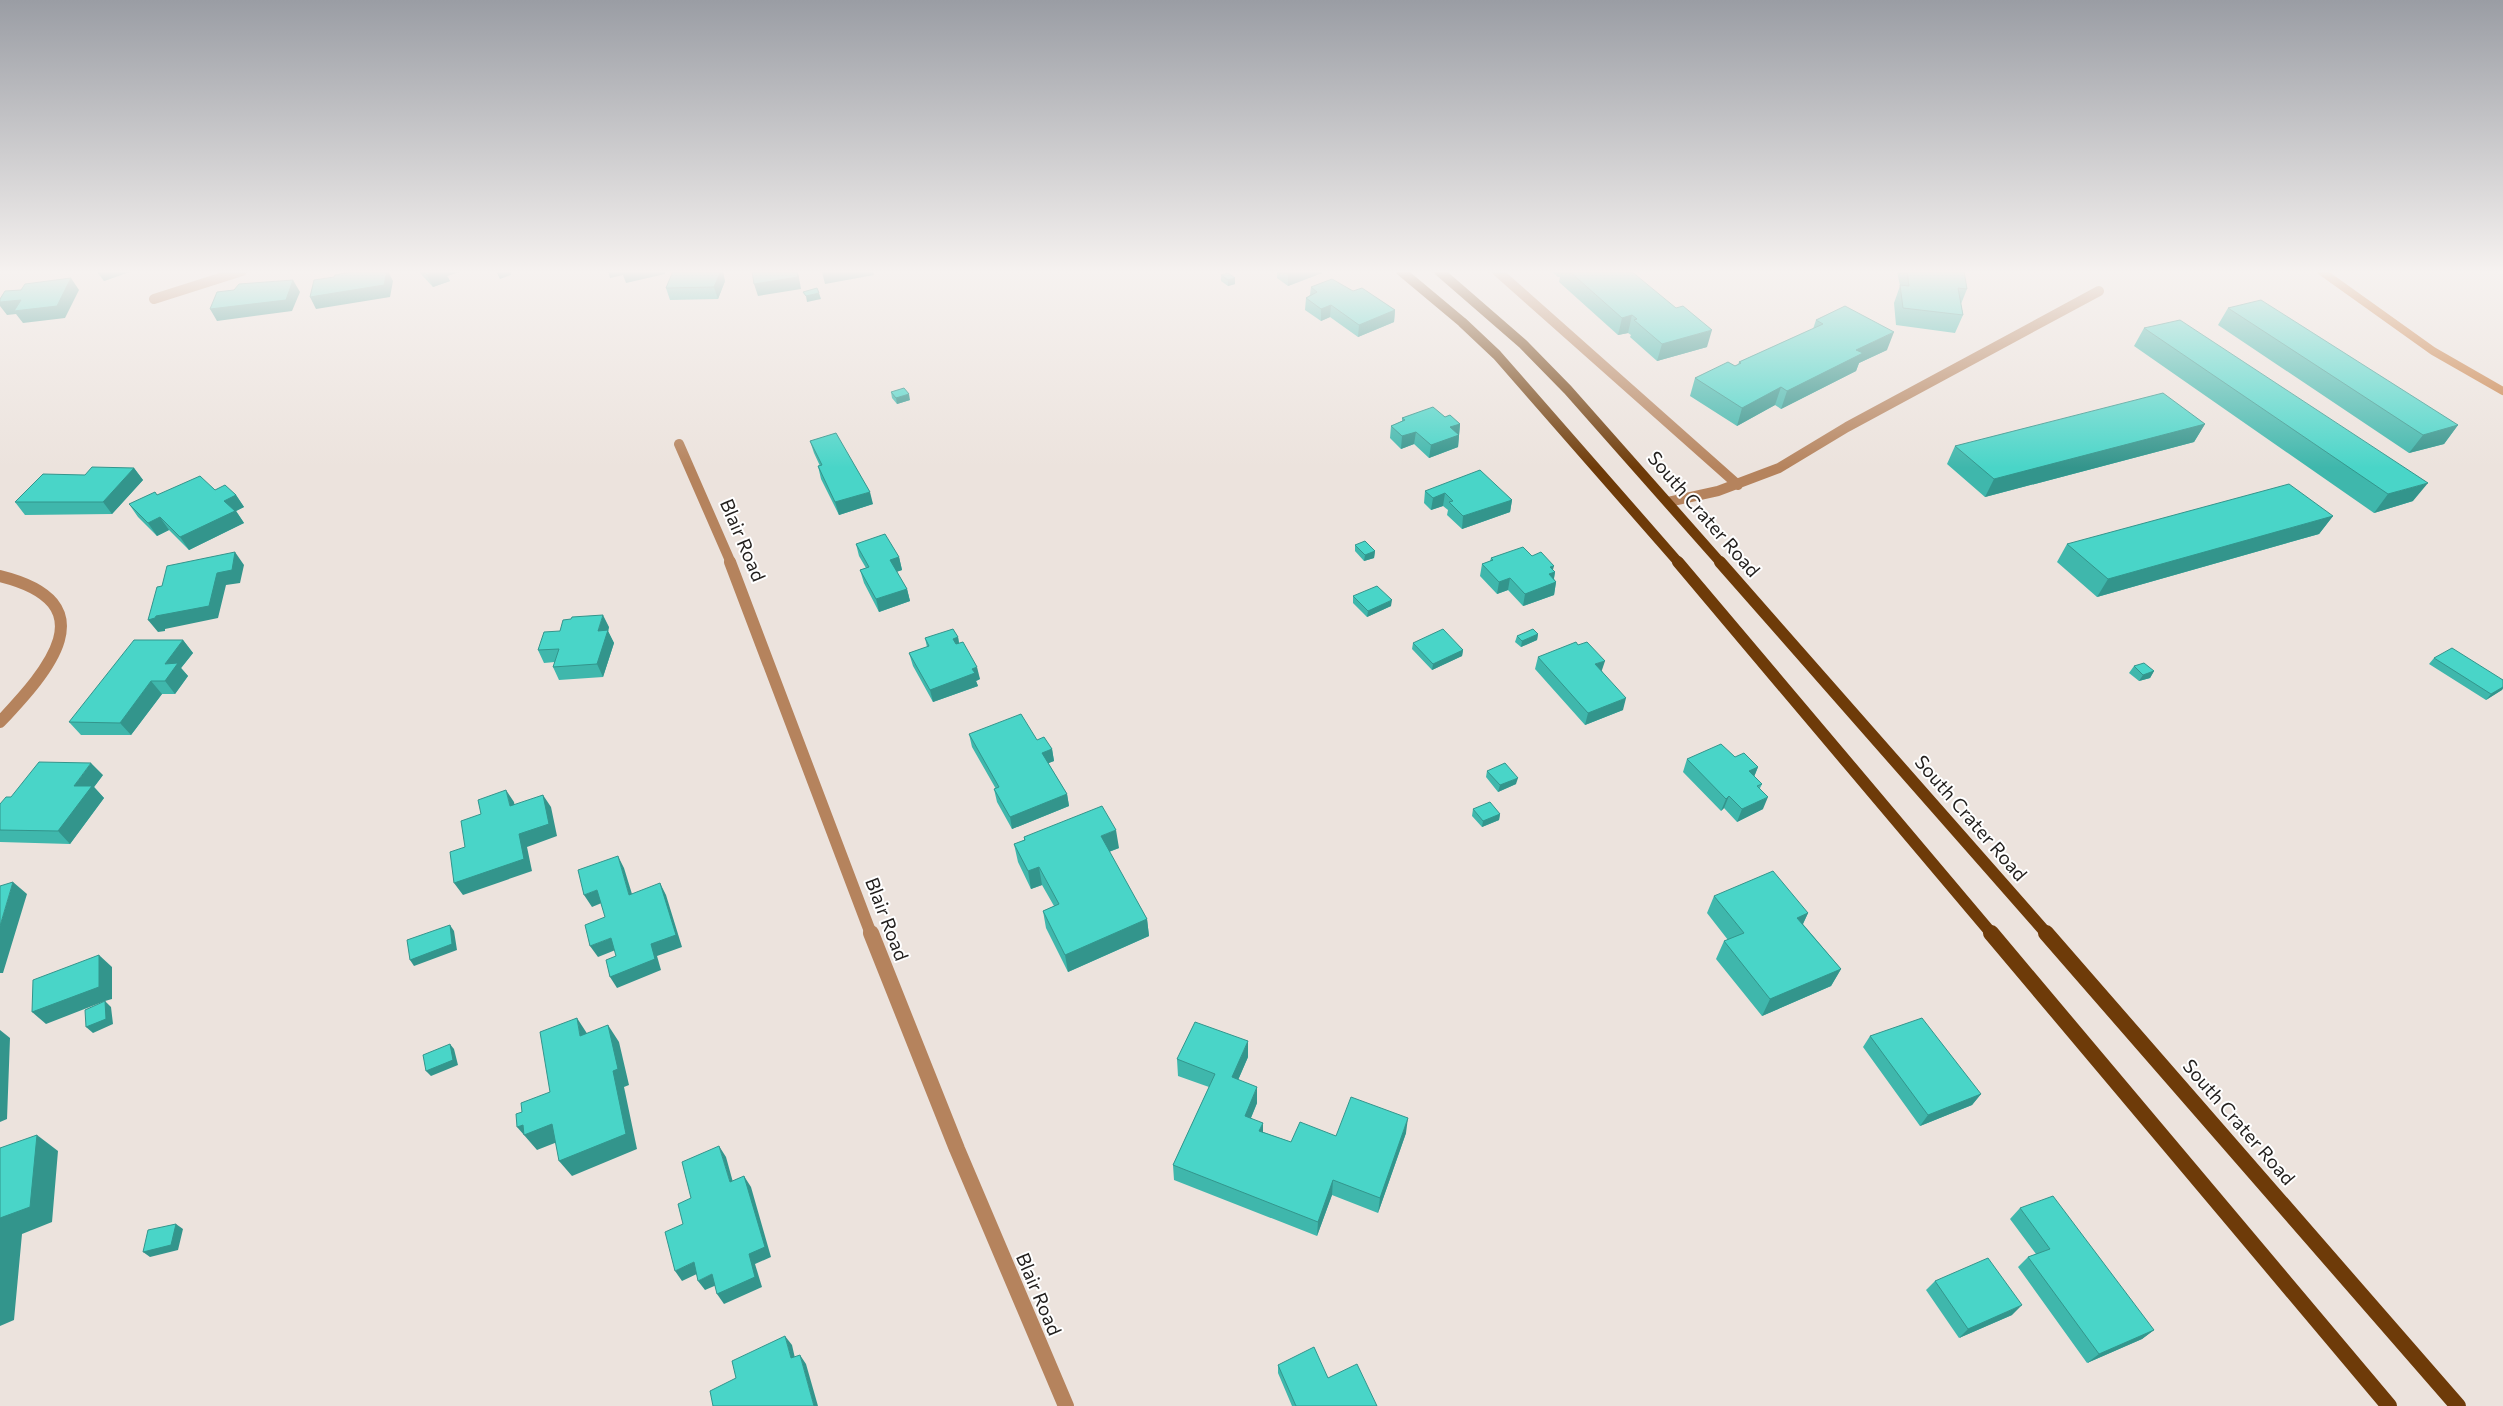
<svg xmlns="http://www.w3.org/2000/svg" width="2503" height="1406" font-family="Commissioner,sans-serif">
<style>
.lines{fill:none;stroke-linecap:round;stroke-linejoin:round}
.stream{stroke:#c67b3e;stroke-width:8}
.minor-far2{stroke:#b5835d;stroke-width:10}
.minor-far1{stroke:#b5835d;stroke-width:12}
.minor{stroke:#b5835d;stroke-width:16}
.major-far2{stroke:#6e3b09;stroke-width:10}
.major-far1{stroke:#6e3b09;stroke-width:12}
.major{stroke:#6e3b09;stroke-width:16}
.wall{fill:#3fb7ac}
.shaded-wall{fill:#33958c}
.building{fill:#49d5c8;stroke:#33958c}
.labels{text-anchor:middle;stroke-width:4;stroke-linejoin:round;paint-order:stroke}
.street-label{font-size:19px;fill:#211e1c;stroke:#fff}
</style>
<rect width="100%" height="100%" fill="#ece3dd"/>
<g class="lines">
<!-- stream -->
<path class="stream" d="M2321 271 2433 351 2503 391"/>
<!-- minor-far2 -->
<path class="minor-far2" d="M1497 271 1738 485
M154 299 242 271
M679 444 731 563
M1668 502 1718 491 1779 468 1847 427 2099 291"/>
<!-- minor-far1 -->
<path class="minor-far1" d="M730 562 871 934
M0 576C109 603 48 671 0 722"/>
<!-- minor -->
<path class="minor" d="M871 933 957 1149 1066 1406"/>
<!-- major-far2 -->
<path class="major-far2" d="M1401 271 1462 322 1497 355 1679 563
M1439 271 1523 344 1568 390 1721 563"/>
<!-- major-far1 -->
<path class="major-far1" d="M1678 562 1992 934
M1720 562 2047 934"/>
<!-- major -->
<path class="major" d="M1991 933 2389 1406
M2046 933 2458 1406"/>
</g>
<!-- wall -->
<path class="wall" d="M96 271H132L104 281Z
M418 271H462L447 276 450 281 433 287Z
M1277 271H1322V273L1288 286 1277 278Z
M1551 271H1631L1707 347 1657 361 1630 337 1631 335 1628 333 1618 335 1559 282 1560 277H1558Z
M1897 271H1964L1967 289 1961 304 1963 315 1955 333 1896 325 1894 303 1900 286Z
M1221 275 1235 278V284L1228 286 1221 281Z
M725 281 718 299 670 300 666 288Z
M1311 287 1353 291 1395 310 1394 322 1358 337 1330 317 1321 321 1305 310 1306 298 1310 295Z
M2228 308 2458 425 2444 444 2409 453 2218 325Z
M1816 320 1887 350 1859 363 1856 371 1781 409 1775 405 1737 426 1690 396 1695 378 1738 365 1739 362 1813 329Z
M2144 328 2413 501 2374 513 2134 346Z
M891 392 910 400 897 404 892 398Z
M1445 417 1460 424 1458 447 1429 458 1414 444 1401 449 1390 438 1391 426 1402 421V418Z
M2205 424 2194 442 1985 497 1947 464 1955 446Z
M810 441 873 504 839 515 821 479 818 466H820L814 453Z
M134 468 143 480 112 514 25 515 15 502 85 475Z
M215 490 236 495 244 507 236 511 244 523 189 550 169 530 157 536 138 517 129 504 157 495Z
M1425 491 1512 500 1510 512 1462 529 1447 515 1448 510 1443 506 1431 510 1424 503Z
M2333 516 2319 534 2097 597 2057 562 2067 544Z
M856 544 899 557 902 570 896 572 907 589 910 601 879 612 864 583 860 570 866 568 859 556Z
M1355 545 1375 551 1374 558 1364 561 1355 551Z
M1532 556 1555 572 1554 579 1556 582 1554 595 1523 606 1508 590 1497 594 1480 576 1482 564 1490 561 1491 558Z
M1353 596 1391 606 1367 617 1353 603Z
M609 627 608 631 614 643 603 677 559 680 553 667 555 662 544 663 538 650Z
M1538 634 1537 640 1521 647 1515 642 1517 636Z
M958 637 959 643 980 679 976 681 978 686 933 702 913 666 909 653 927 647 925 638Z
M183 640 193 653 181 668 188 676 175 694H162L131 735H81L69 722Z
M1413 643 1463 650 1462 656 1432 670 1412 649Z
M1538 657 1602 671 1623 710 1585 725 1535 669Z
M2434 658 2503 680V689L2486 700 2429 664Z
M2134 666 2154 671 2150 678 2139 681 2129 673Z
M969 734 1037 740 1052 749 1054 761 1048 763 1067 794 1069 806 1012 829 997 802 994 789H996L972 747Z
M1735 757 1758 767 1754 777 1762 784 1760 788 1763 809 1737 822 1724 808 1721 811 1683 772 1687 759Z
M1487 771 1516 784 1498 792 1486 777Z
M103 775 94 787 104 798 70 844 0 842V804L11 797Z
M1473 809 1500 814 1499 820 1482 827 1472 816Z
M1024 837 1119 848 1109 852 1147 919 1149 936 1068 972 1046 928 1043 911 1054 906 1042 885 1031 889 1018 862 1014 844 1024 840Z
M1714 896 1808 913 1803 924 1841 969 1831 986 1762 1016 1716 959 1724 941 1728 940 1707 913Z
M1870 1036 1981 1094 1972 1105 1920 1126 1863 1047Z
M1248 1057 1238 1080 1257 1103 1251 1118 1263 1132 1291 1142 1336 1136 1406 1133 1378 1213 1332 1195 1317 1236 1174 1180 1173 1165 1209 1087 1178 1076 1177 1059Z
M2020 1208 2154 1330 2142 1339 2087 1363 2018 1267 2028 1257 2036 1254 2010 1219Z
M1935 1281 2012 1315 1959 1338 1926 1290Z
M1278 1365 1328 1378 1377 1406H1292L1278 1373Z"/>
<!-- shaded-wall -->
<path class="shaded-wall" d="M98 271H132L104 281Z
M387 271H388L393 281 390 297 316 309 310 297Z
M439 271H462L447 276 450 281 433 287 427 275Z
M503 271H510L511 275 500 279 497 273Z
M608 271H664L665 274 626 283 623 275 610 278Z
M721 271H723L725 281 718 299 714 287Z
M797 271 798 272 801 289 758 296 754 284Z
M824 271H873L874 275 825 284 822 272Z
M1296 271H1322V273L1288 286V274Z
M71 278 79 290 65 318 23 323 16 314 7 315 0 306V302Z
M1235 278V284L1228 286V280Z
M293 280 300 292 292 311 217 321 210 309Z
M819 293 821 299 807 302 806 296Z
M1331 305 1330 317 1321 321V309Z
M1395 310 1394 322 1358 337 1359 325Z
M1632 315 1628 333 1618 335 1622 318Z
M1712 330 1707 347 1657 361 1662 344Z
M1894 332 1887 350 1859 363 1856 371 1781 409 1787 391 1856 350Z
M1781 387 1775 405 1737 426 1742 408Z
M909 394 910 400 897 404 896 398Z
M1460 424 1458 447 1429 458 1431 445 1450 427Z
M2205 424 2194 442 1985 497 1994 479Z
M2458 425 2444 444 2409 453 2423 435Z
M1416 432 1414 444 1401 449 1402 436Z
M134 468 143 480 112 514 103 502Z
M2428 483 2413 501 2374 513 2388 494Z
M870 492 873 504 839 515 835 502Z
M1445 493 1443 506 1431 510 1433 498Z
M236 495 244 507 236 511 244 523 189 550 180 537 224 501Z
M1512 500 1510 512 1462 529 1463 516Z
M2333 516 2319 534 2097 597 2108 579Z
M160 517 169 530 157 536 148 523Z
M1375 551 1374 558 1364 561 1365 555Z
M235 552 244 565 240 583 226 585 218 618 165 629V631L158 632 148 620 217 573Z
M899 557 902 570 893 573 890 560Z
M1554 566 1552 573 1555 572 1553 583 1556 582 1554 595 1523 606 1525 594 1550 567Z
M1510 578 1508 590 1497 594 1499 582Z
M907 589 910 601 879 612 876 599Z
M1392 600 1391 606 1367 617 1368 611Z
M603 615 609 627 608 631 614 643 603 677 597 664 598 631Z
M1538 634 1537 640 1521 647 1522 641Z
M958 637 960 650 953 639Z
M183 640 193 653 181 668 188 676 175 694 165 681V664Z
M1463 650 1462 656 1432 670 1433 664Z
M1605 661 1601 673 1595 664Z
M977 667 980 679 976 681 978 686 933 702 930 690 972 669Z
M2154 671 2150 678 2139 681 2143 675Z
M151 681 162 694 131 735 120 723Z
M2503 687 2502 690 2486 700 2491 694Z
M1626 698 1623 710 1585 725 1588 713Z
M1052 749 1054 761 1044 765 1042 753Z
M91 763 103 775 94 787 104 798 70 844 58 831 74 786Z
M1758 767 1753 779 1749 771Z
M1518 778 1516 784 1498 792 1500 785Z
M506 790 514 802 517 818 510 806Z
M1067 794 1069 806 1012 829 1010 817Z
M543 795 551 807 557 836 527 847 532 871 463 895 454 883 519 834Z
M1729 796 1724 808 1721 811 1726 799Z
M1768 797 1763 809 1737 822 1742 809Z
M1500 814 1499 820 1482 827 1483 821Z
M1116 830 1119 848 1103 854 1101 836Z
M618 856 624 868 636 907 629 895Z
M1039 867 1042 885 1031 889 1028 871Z
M13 882 27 894 3 973H0V926Z
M660 883 666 895 682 947 657 956 661 970 617 988 610 977 651 944Z
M597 890 604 902 592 907 584 895Z
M1808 913 1800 930 1797 918Z
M1147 919 1149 936 1068 972 1065 955Z
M450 925 454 931 457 950 414 966 410 960Z
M611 938 618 949 598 957 590 946Z
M99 955 112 967V999L105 1001 111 1007 113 1024 93 1033 86 1027 105 1001 46 1024 32 1012Z
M1841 969 1831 986 1762 1016 1770 999Z
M577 1018 588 1035 580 1036Z
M608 1025 619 1042 629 1085 624 1087 637 1149 572 1176 559 1161Z
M0 1030 10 1038 7 1119 0 1122Z
M1248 1041V1057L1232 1094V1077Z
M450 1044 454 1049 458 1065 431 1076 426 1071Z
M1257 1087V1103L1245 1132V1116Z
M1981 1094 1972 1105 1920 1126 1928 1115Z
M1408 1118 1406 1133 1378 1213 1380 1198Z
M1263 1123V1139L1259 1131Z
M552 1124 565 1139 537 1150 517 1127 523 1125Z
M37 1135 58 1151 52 1222 22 1234 14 1320 0 1326V1218Z
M719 1146 726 1157 736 1193 730 1182Z
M744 1176 751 1187 771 1257 755 1264 762 1287 724 1304 717 1294Z
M1333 1180 1332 1195 1317 1236 1318 1222Z
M176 1224 183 1229 178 1250 150 1257 143 1252Z
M694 1262 701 1272 682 1281 675 1271Z
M712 1274 719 1284 705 1290 698 1281Z
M2022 1305 2012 1315 1959 1338 1968 1329Z
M2154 1330 2142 1339 2087 1363 2099 1354Z
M785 1336 792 1345 797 1367 791 1358Z
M800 1355 806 1364 818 1406H814Z"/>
<!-- building -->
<path class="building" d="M357 271H387L384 285 310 297 314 280 334 277 335 275Z
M423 271H439L427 275Z
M673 271H721L714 287 666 288Z
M752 271H797L798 277 754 284Z
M1284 271H1296L1288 274Z
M1569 271H1631L1676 308 1683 306 1712 330 1662 344 1634 320 1637 319 1632 315 1622 318Z
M1907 271H1964L1967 289 1958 288 1963 315 1903 308 1900 285 1909 286Z
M1228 273 1235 278 1228 280 1221 275Z
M71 278 57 306 14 311 21 300 0 302V299L5 291 21 290 25 284Z
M1332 279 1353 291 1362 288 1395 310 1359 325 1331 305 1321 309 1306 298 1317 292 1311 287Z
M293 280 286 300 210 309 217 292 234 290 239 284Z
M817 288 819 293 806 296 803 292Z
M2261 300 2458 425 2423 435 2228 308Z
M1845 306 1894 332 1856 350 1863 353 1787 391 1781 387 1742 408 1695 378 1728 362 1735 366 1741 363 1739 362 1823 324 1816 320Z
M2180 320 2428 483 2388 494 2144 328Z
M904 388 909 394 896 398 891 392Z
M2163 393 2205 424 1994 479 1955 446Z
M1433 407 1445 417 1450 415 1460 424 1450 427 1459 435 1431 445 1416 432 1402 436 1391 426 1405 420 1402 418Z
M836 433 870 492 835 502 818 466 822 465 810 441Z
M92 467 134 468 103 502H15L43 474 85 475Z
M1480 470 1512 500 1463 516 1449 502 1453 501 1445 493 1433 498 1425 491Z
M200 476 215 490 225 485 236 495 224 501 235 511 180 537 160 517 148 523 129 504 155 492 157 495Z
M2289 484 2333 516 2108 579 2067 544Z
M885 534 899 557 890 560 907 589 876 599 860 570 869 567 856 544Z
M1365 541 1375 551 1365 555 1355 545Z
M1523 547 1532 556 1541 552 1554 566 1550 567 1555 572 1549 574 1556 582 1525 594 1510 578 1499 582 1482 564 1493 560 1491 558Z
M235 552 232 570 217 573 209 606 156 616 155 618 148 620 157 587 162 586 167 566Z
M1377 586 1392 600 1368 611 1353 596Z
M603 615 598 631 608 630 597 664 553 667 559 649 538 650 544 632 560 631 563 620 571 619 572 617Z
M953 629 958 637 953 639 956 644 963 642 977 667 972 669 975 673 930 690 909 653 929 646 925 638Z
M1443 629 1463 650 1433 664 1413 643Z
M1533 629 1538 634 1522 641 1517 636Z
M134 640H183L165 664 178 663 165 681H151L120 723 69 722Z
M1576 642 1578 645 1587 642 1605 661 1595 664 1626 698 1588 713 1538 657Z
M2452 648 2503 680V687L2491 694 2434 658Z
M2144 663 2154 671 2143 675 2134 666Z
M1021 714 1037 740 1044 737 1052 749 1042 753 1067 794 1010 817 994 789 999 787 969 734Z
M1721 744 1735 757 1744 753 1758 767 1749 771 1762 784 1757 786 1768 797 1742 809 1729 796 1726 799 1687 759Z
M39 762 91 763 74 786H92L58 831 0 830V804L6 797H11Z
M1505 763 1518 778 1500 785 1487 771Z
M506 790 510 806 543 795 549 824 519 834 524 859 454 883 450 852 465 847 461 821 481 814 478 800Z
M1490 802 1500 814 1483 821 1473 809Z
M1102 806 1116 830 1101 836 1147 919 1065 955 1043 911 1059 904 1039 867 1028 871 1014 844 1025 840 1024 837Z
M618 856 629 895 660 883 676 935 651 944 655 959 610 977 606 960 616 956 611 938 590 946 585 925 605 917 597 890 584 895 578 870Z
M1773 871 1808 913 1797 918 1841 969 1770 999 1724 941 1744 933 1714 896Z
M13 882 0 926V886Z
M450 925 452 944 410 960 407 940Z
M99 955V987L32 1012 33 980Z
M105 1001 106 1019 86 1027 85 1010Z
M577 1018 580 1036 608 1025 618 1069 613 1071 626 1134 559 1161 552 1124 524 1135 523 1125 517 1127 516 1114 522 1112 521 1103 550 1092 540 1032Z
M1922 1018 1981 1094 1928 1115 1870 1036Z
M1195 1022 1248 1041 1232 1077 1257 1087 1245 1116 1263 1123 1259 1131 1291 1142 1300 1122 1336 1136 1351 1097 1408 1118 1380 1198 1333 1180 1318 1222 1173 1165 1215 1074 1177 1059Z
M450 1044 453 1060 426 1071 423 1055Z
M37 1135 30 1207 0 1218V1148Z
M719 1146 730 1182 744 1176 765 1247 749 1254 755 1277 717 1294 712 1274 698 1281 694 1262 675 1271 665 1232 683 1224 678 1204 691 1198 682 1162Z
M2053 1196 2154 1330 2099 1354 2028 1257 2050 1249 2020 1208Z
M176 1224 171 1245 143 1252 148 1230Z
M1988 1258 2022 1305 1968 1329 1935 1281Z
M785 1336 791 1358 800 1355 814 1406H713L710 1391 736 1378 732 1361Z
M1314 1347 1328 1378 1357 1364 1377 1406H1296L1278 1365Z"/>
<!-- sky -->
<linearGradient id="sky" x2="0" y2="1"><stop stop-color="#9a9da4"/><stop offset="0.58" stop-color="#f6f2f0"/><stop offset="1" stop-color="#f6f2f0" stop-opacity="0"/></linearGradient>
<rect width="2503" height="468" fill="url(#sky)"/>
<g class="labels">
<!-- street labels -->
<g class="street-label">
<text transform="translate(1704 514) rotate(49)" y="7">South Crater Road</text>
<text transform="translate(743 540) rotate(67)" y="7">Blair Road</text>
<text transform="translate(1971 818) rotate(49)" y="7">South Crater Road</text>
<text transform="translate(887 919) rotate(69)" y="7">Blair Road</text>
<text transform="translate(2239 1122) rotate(49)" y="7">South Crater Road</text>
<text transform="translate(1039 1294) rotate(67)" y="7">Blair Road</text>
</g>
</g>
</svg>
